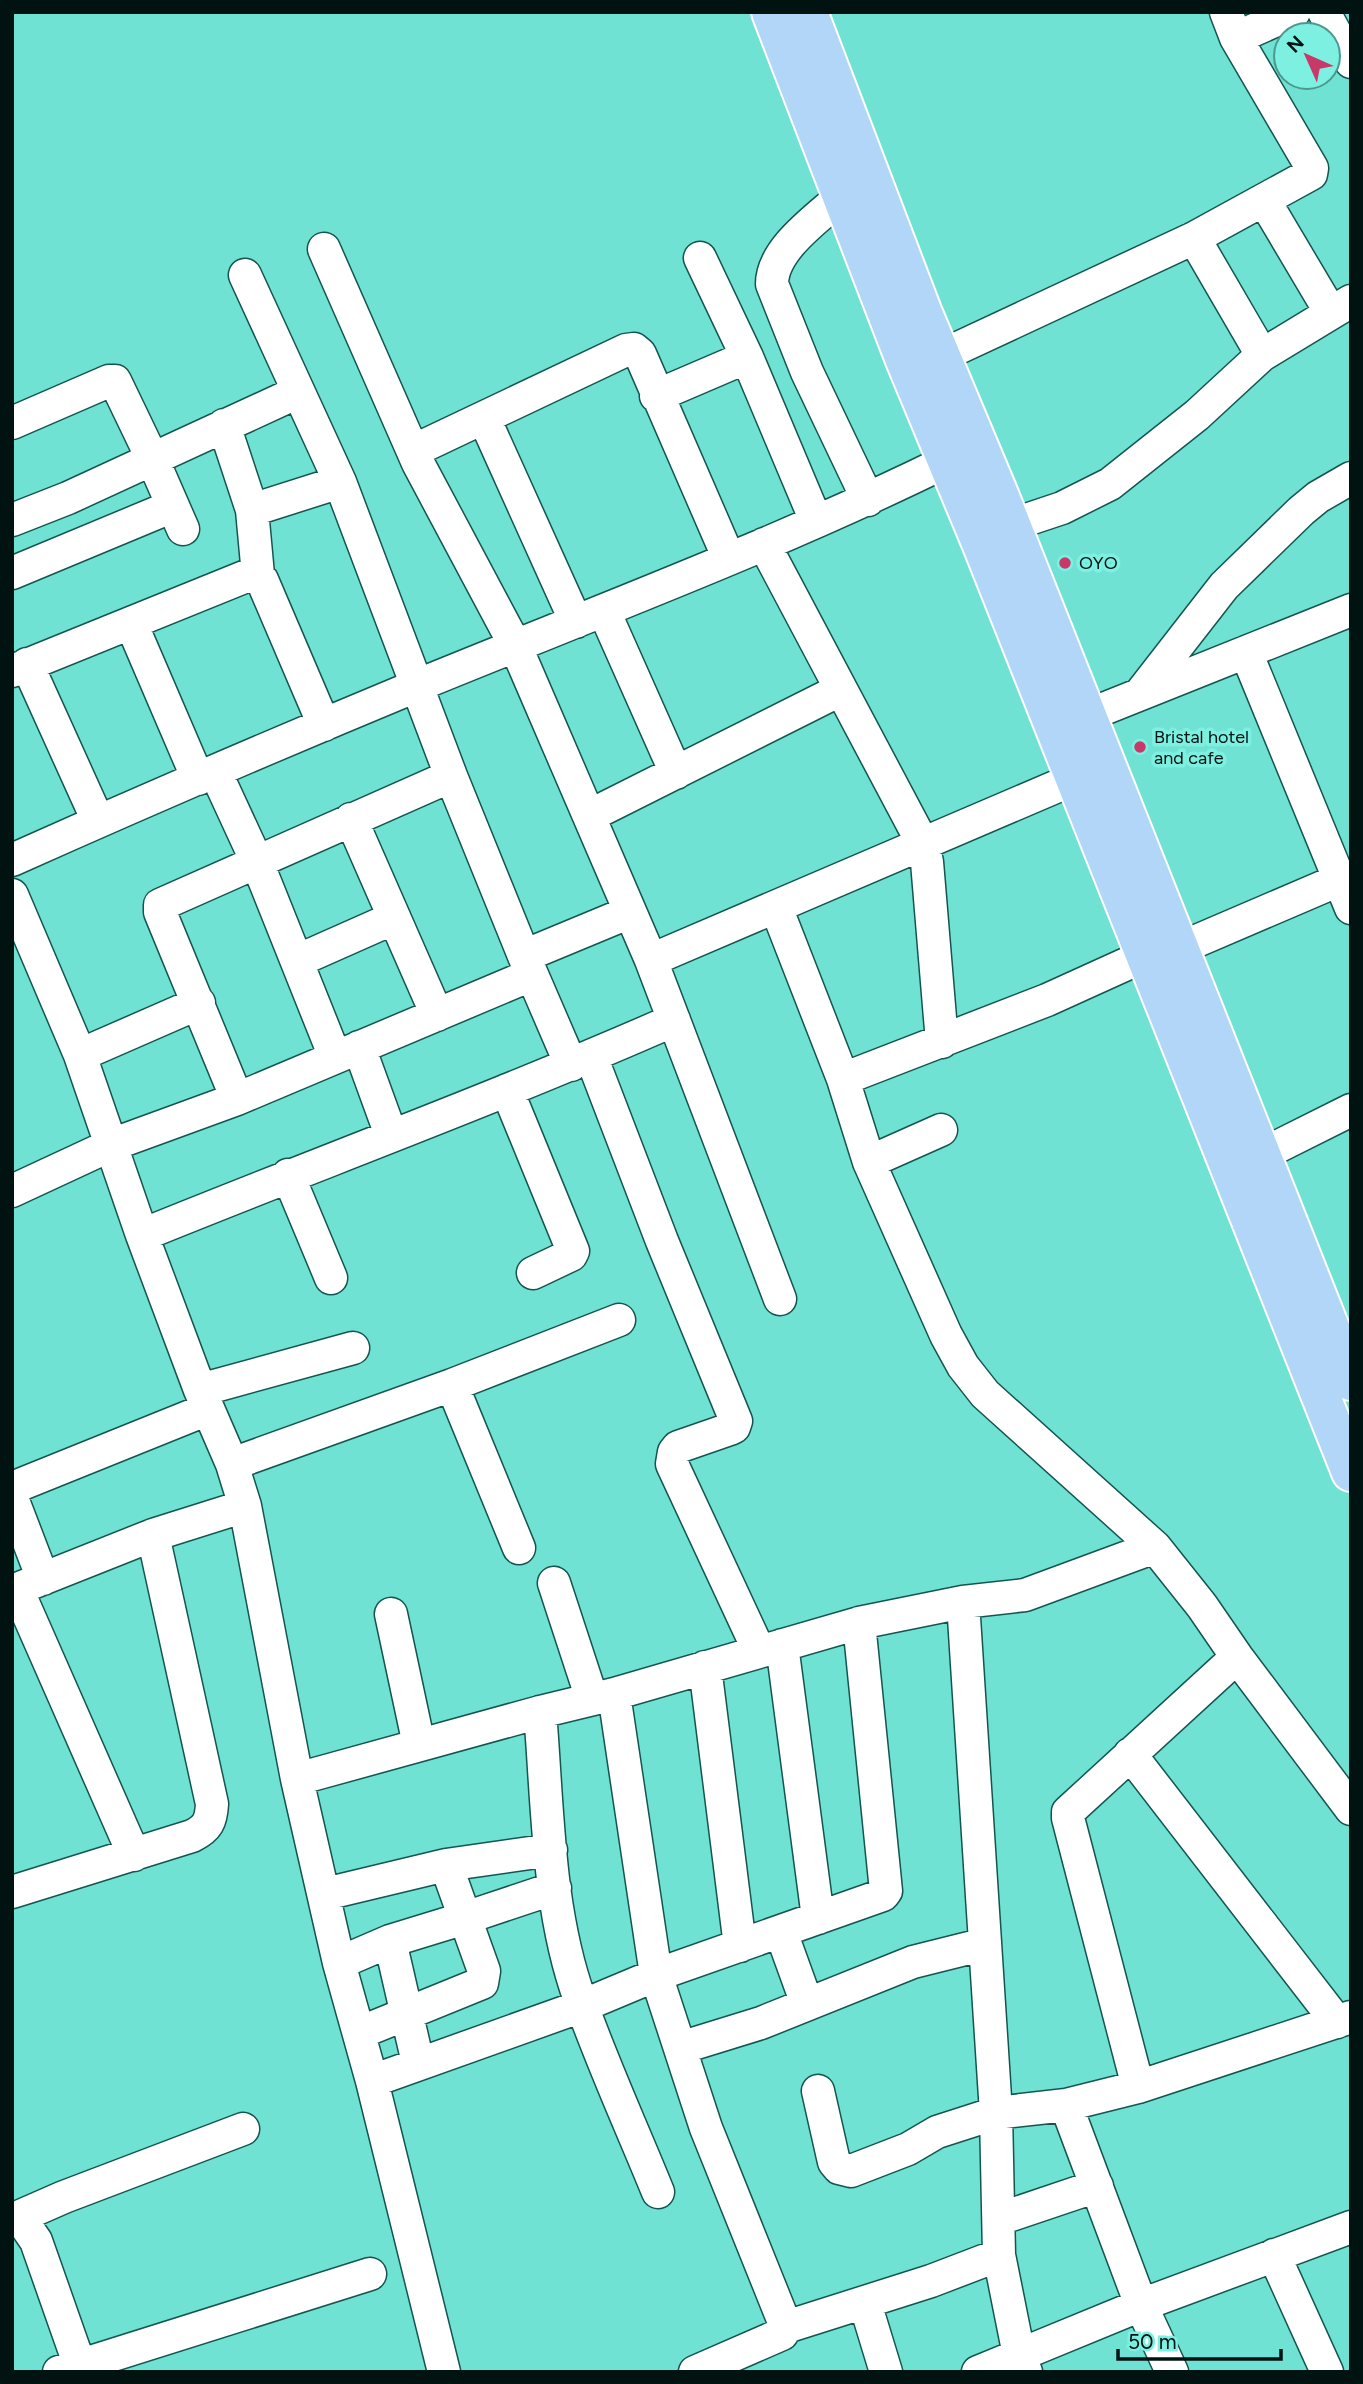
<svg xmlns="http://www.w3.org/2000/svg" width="1363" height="2384" font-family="Figtree,sans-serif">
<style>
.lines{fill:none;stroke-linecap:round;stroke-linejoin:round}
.minor-casing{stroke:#14554f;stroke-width:35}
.highway-casing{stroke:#fff;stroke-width:42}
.minor{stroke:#fff;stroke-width:32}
.highway{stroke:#b1d6f7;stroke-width:38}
.poi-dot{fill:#c73968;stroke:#7df0e2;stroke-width:2.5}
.labels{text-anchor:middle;stroke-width:7;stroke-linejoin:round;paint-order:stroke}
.poi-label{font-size:18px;fill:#001310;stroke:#7df0e2;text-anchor:start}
</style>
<rect width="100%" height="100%" fill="#6fe2d4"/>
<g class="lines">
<defs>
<path id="minor" d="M1324 12 1351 62
M1236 38 1294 12
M842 196C818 218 772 249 772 284L807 372 868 500
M1264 200 1331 313
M1194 238 1262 355
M324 249 418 463 516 647 651 960 780 1299
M700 258 747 357 816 521
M245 275 340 482 451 776 524 956 571 1065
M941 356 1194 238 1311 174 1312 168 1236 38 1226 12
M656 396 747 357
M484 418 576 622
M12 423 109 381H115L152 458 183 529
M224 425 252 510 258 575
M413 451 626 350 634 349 640 354 729 559
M252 510 340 482
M12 520 68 498 298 392
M1011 525 1062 508 1110 484 1197 415 1262 355 1351 301
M764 544 923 844 927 862 942 1042
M12 573 173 506
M604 611 676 773
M131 623 198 779
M1246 652 1351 908
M27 664 98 821
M12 671 254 573 262 580 324 725
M1140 694 1224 586 1301 511 1318 497 1351 478
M1086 716 1351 610
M215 771 257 862 335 1057
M589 816 840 690
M351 819 437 1015
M12 860C146 800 281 742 416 686 594 613 774 546 947 461
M12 895 80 1055 142 1235 200 1390 232 1464 245 1506 297 1779 339 1963 372 2081 444 2372
M776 907 843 1079 869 1162 946 1335 963 1366 985 1394 1155 1547 1202 1606 1237 1657 1351 1809
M1178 949 1339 880
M524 956 630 912
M651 960 1074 779
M297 961 394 918
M359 1047 391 1135
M80 1055 199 1003
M591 1056 662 1241 736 1421 734 1427 730 1429 678 1447 674 1452 672 1464 759 1651
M843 1079 1047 1000 1144 956
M507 1090 573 1251 571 1255 533 1273
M237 1099 160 912V905L451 776
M1261 1155 1351 1110
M869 1162 941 1130
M288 1175 331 1278
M12 1191 111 1145 237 1099 531 975
M142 1235C319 1163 499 1097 674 1020
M452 1385 519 1548
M200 1390 353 1348
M232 1464 452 1385 619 1320
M12 1488 208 1409
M12 1498 43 1579
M554 1583 592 1699
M17 1589 134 1855
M12 1591 153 1535 245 1506
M963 1602 996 2113 999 2255 1019 2355 1026 2372
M391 1614 419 1745
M782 1645 818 1918
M705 1667 740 1946
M614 1694 656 1975 706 2128 786 2327
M540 1712C548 1807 547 1909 580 2000 603 2065 632 2128 658 2192
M1130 1754 1337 2022
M297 1779 540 1712 614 1694 859 1623 963 1602 1025 1595 1155 1547
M12 1892 192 1836C208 1828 211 1821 212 1804L153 1535
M325 1894 446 1865 551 1850
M781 1932 807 2004
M390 1941 418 2063
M339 1963 390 1941 465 1918 555 1888
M359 2033 482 1983 484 1971 446 1865
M680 2048 761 2023 913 1962 985 1944
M372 2081 582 2006 656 1975 883 1895 886 1891 859 1623
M1138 2087 1068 1818V1812L1237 1657
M818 2091 834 2162 839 2168 851 2171 908 2149 937 2132 996 2113 1066 2105 1138 2087 1351 2017
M1066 2105 1141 2305 1172 2372
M16 2218 64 2197 243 2129
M12 2219 23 2222 36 2241 82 2372
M999 2219 1097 2186
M1274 2255 1327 2372
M865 2303 886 2372
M59 2372 370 2274
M695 2372 782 2334 786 2327 931 2281 999 2255
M978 2372 1141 2305 1351 2227"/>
<path id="highway" d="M771 12 905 360 982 545 1351 1472
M808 12 922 311 1000 497 1351 1381"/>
</defs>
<!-- minor casing -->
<use href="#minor" class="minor-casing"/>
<!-- highway casing -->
<use href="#highway" class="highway-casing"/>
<!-- minor -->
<use href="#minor" class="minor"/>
<!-- highway -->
<use href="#highway" class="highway"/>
</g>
<!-- markers -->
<g class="poi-dot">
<circle cx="1065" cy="563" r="7"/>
<circle cx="1140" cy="747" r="7"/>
</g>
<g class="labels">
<!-- poi labels -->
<g class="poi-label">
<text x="1079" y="569">OYO</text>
<text x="1154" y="743">Bristal hotel<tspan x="1154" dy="21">and cafe</tspan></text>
</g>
</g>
<!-- border -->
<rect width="1363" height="2384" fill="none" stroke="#001310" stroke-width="28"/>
<!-- north arrow -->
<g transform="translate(1307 56) rotate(315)"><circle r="33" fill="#7df0e2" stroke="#4b988e" stroke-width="2"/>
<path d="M0-5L12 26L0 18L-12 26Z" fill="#c73968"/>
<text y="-10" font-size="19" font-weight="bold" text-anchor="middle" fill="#001310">N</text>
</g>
<!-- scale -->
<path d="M1118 2349v10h163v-10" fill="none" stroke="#001310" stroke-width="3.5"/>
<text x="1128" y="2349" font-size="21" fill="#001310" stroke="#7df0e2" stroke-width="5" paint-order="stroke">50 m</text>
</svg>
